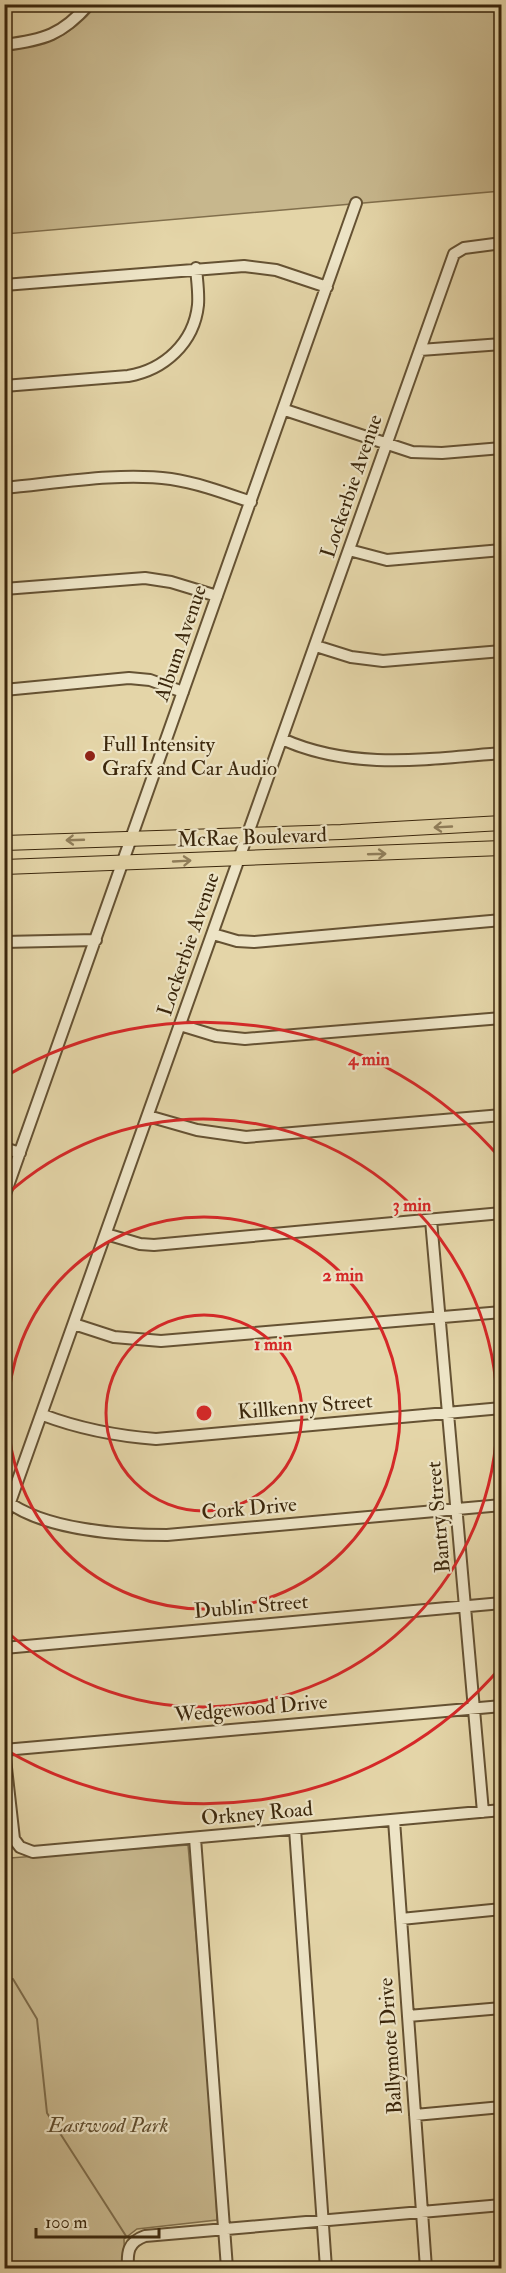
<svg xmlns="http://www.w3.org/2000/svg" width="506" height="2273" font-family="'IM FELL Double Pica',serif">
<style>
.green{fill:#c7b78d;stroke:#816f4c;stroke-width:1.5}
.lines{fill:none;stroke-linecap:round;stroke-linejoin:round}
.stream{stroke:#7e6c4a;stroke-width:2}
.minor-casing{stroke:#655233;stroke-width:14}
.major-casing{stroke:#3b270c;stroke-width:16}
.minor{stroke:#ede4c6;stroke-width:10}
.major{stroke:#e4d5a8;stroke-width:14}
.oneway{stroke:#907e5a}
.ring{fill:none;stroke:#d62828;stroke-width:3}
.poi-dot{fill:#8f2418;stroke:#ede4c6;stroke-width:2}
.labels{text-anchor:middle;stroke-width:4.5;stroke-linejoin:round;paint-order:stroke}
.street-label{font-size:21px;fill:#3b270c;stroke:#ede4c6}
.poi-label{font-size:21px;fill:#3b270c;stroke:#ede4c6;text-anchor:start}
.park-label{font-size:21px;font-style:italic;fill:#5e4b2c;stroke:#ede4c6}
.centre{fill:#d62828;stroke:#ede4c6;stroke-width:3}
.ring-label{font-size:18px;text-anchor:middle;font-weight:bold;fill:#d62828;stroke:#ede4c6;stroke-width:4.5;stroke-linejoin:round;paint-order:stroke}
</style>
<rect width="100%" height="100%" fill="#e4d5a8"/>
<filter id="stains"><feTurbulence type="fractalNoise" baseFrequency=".00333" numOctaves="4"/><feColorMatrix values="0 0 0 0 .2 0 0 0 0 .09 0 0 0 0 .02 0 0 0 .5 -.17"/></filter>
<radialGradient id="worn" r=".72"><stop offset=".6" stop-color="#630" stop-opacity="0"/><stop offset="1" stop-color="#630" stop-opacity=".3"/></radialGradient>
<!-- green -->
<path class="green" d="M97 5H501V191L5 234V50C47 46 69 38 97 5Z
M4 1829 10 1858 188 1845 213 2127 217 2220 137 2229 124 2239 125 2268H5Z"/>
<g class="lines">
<!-- stream -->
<path class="stream" d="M4 1978 13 1979 37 2019 47 2113 126 2236"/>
<defs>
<path id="minor" d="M4 45C44 40 62 35 89 4
M4 285 244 266 276 270 327 287
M420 350 502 344
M4 386 128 376C164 370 194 343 198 305 199 293 197 280 196 268
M285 410 412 452 442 453 502 448
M4 488C58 483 118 472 171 479 198 483 225 493 251 502
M349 550 387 560 502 550
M4 589 145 578 171 582 217 596
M316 646 351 657 383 661 502 651
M4 690 129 678 150 680 183 692
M282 739C353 771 427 759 502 753
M213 934 237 941 254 942 502 920
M4 942 96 940
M180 1025 216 1036 245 1039 502 1018
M148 1116 197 1130 246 1137 502 1115
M4 1148 20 1153
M4 1197 356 203
M431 1220 483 1812
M106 1234 140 1244 154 1245 502 1213
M74 1324 114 1337 161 1341 502 1312
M43 1415C80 1429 117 1436 156 1439L502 1408
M5 1500C44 1530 119 1535 167 1535L502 1505
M4 1519 454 254 464 248 502 243
M4 1648 502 1603
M502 1706 4 1750 14 1839 20 1847 33 1852 502 1810
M394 1820 426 2268
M295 1829 326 2268
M195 1838 227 2268
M401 1919 502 1909
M408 2016 502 2008
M415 2115 502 2107
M128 2268C127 2252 128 2242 145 2236L502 2205"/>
<path id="major" d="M4 843 341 832 502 823
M4 867 502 848"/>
</defs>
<!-- minor casing -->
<use href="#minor" class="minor-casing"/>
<!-- major casing -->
<use href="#major" class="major-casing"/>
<!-- minor -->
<use href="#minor" class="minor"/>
<!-- major -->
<use href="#major" class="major"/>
</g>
<!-- one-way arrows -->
<defs><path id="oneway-shaft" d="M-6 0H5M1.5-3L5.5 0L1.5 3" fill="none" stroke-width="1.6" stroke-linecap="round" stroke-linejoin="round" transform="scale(1.5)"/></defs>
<g class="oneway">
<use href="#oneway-shaft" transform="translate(443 827) rotate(177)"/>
<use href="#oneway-shaft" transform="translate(75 840) rotate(178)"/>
<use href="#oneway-shaft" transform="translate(377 854) rotate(-2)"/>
<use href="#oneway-shaft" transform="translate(182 861) rotate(-3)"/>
</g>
<!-- distance rings -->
<g class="ring">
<circle cx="204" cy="1413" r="98"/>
<circle cx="204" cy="1413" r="196"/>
<path d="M5 1196A294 294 0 1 1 5 1630"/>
<path d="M501 1667A391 391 0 0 1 6 1750M6 1076A391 391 0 0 1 501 1159"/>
</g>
<!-- markers -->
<circle class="poi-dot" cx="90" cy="756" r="6"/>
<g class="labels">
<!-- street labels -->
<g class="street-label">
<text transform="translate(351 486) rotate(-71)" y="7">Lockerbie Avenue</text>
<text transform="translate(180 643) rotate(-71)" y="7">Album Avenue</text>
<text transform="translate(252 837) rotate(-2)" y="7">McRae Boulevard</text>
<text transform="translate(188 944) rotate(-71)" y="7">Lockerbie Avenue</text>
<text transform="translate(305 1406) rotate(-5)" y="7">Killkenny Street</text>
<text transform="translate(249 1508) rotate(-5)" y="7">Cork Drive</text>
<text transform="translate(438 1517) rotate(-95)" y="7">Bantry Street</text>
<text transform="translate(251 1606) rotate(-5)" y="7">Dublin Street</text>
<text transform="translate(251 1708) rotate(-5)" y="7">Wedgewood Drive</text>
<text transform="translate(257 1813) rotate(-5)" y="7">Orkney Road</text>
<text transform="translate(390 2046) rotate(-94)" y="7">Ballymote Drive</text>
</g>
<!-- poi labels -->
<g class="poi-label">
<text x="102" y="751">Full Intensity<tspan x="102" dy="24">Grafx and Car Audio</tspan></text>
</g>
<!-- park labels -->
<g class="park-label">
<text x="108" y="2132">Eastwood Park</text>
</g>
</g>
<circle cx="204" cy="1413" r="9" class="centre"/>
<g class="ring-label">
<text x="369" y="1065">4 min</text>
<text x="412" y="1211">3 min</text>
<text x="343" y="1281">2 min</text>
<text x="273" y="1350">1 min</text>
</g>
<!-- margin -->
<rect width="506" height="2273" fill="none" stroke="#e4d5a8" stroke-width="24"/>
<rect x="6" y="6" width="494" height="2261" fill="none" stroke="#3b270c" stroke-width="3"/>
<rect x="12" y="12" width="482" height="2249" fill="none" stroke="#3b270c" stroke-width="1.5"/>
<!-- scale -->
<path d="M36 2228v9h123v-9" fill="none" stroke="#3b270c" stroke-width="3"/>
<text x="45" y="2228" font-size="18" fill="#3b270c" stroke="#ede4c6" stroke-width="4.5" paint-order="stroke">100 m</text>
<rect width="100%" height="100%" filter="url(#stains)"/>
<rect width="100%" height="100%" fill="url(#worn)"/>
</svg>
